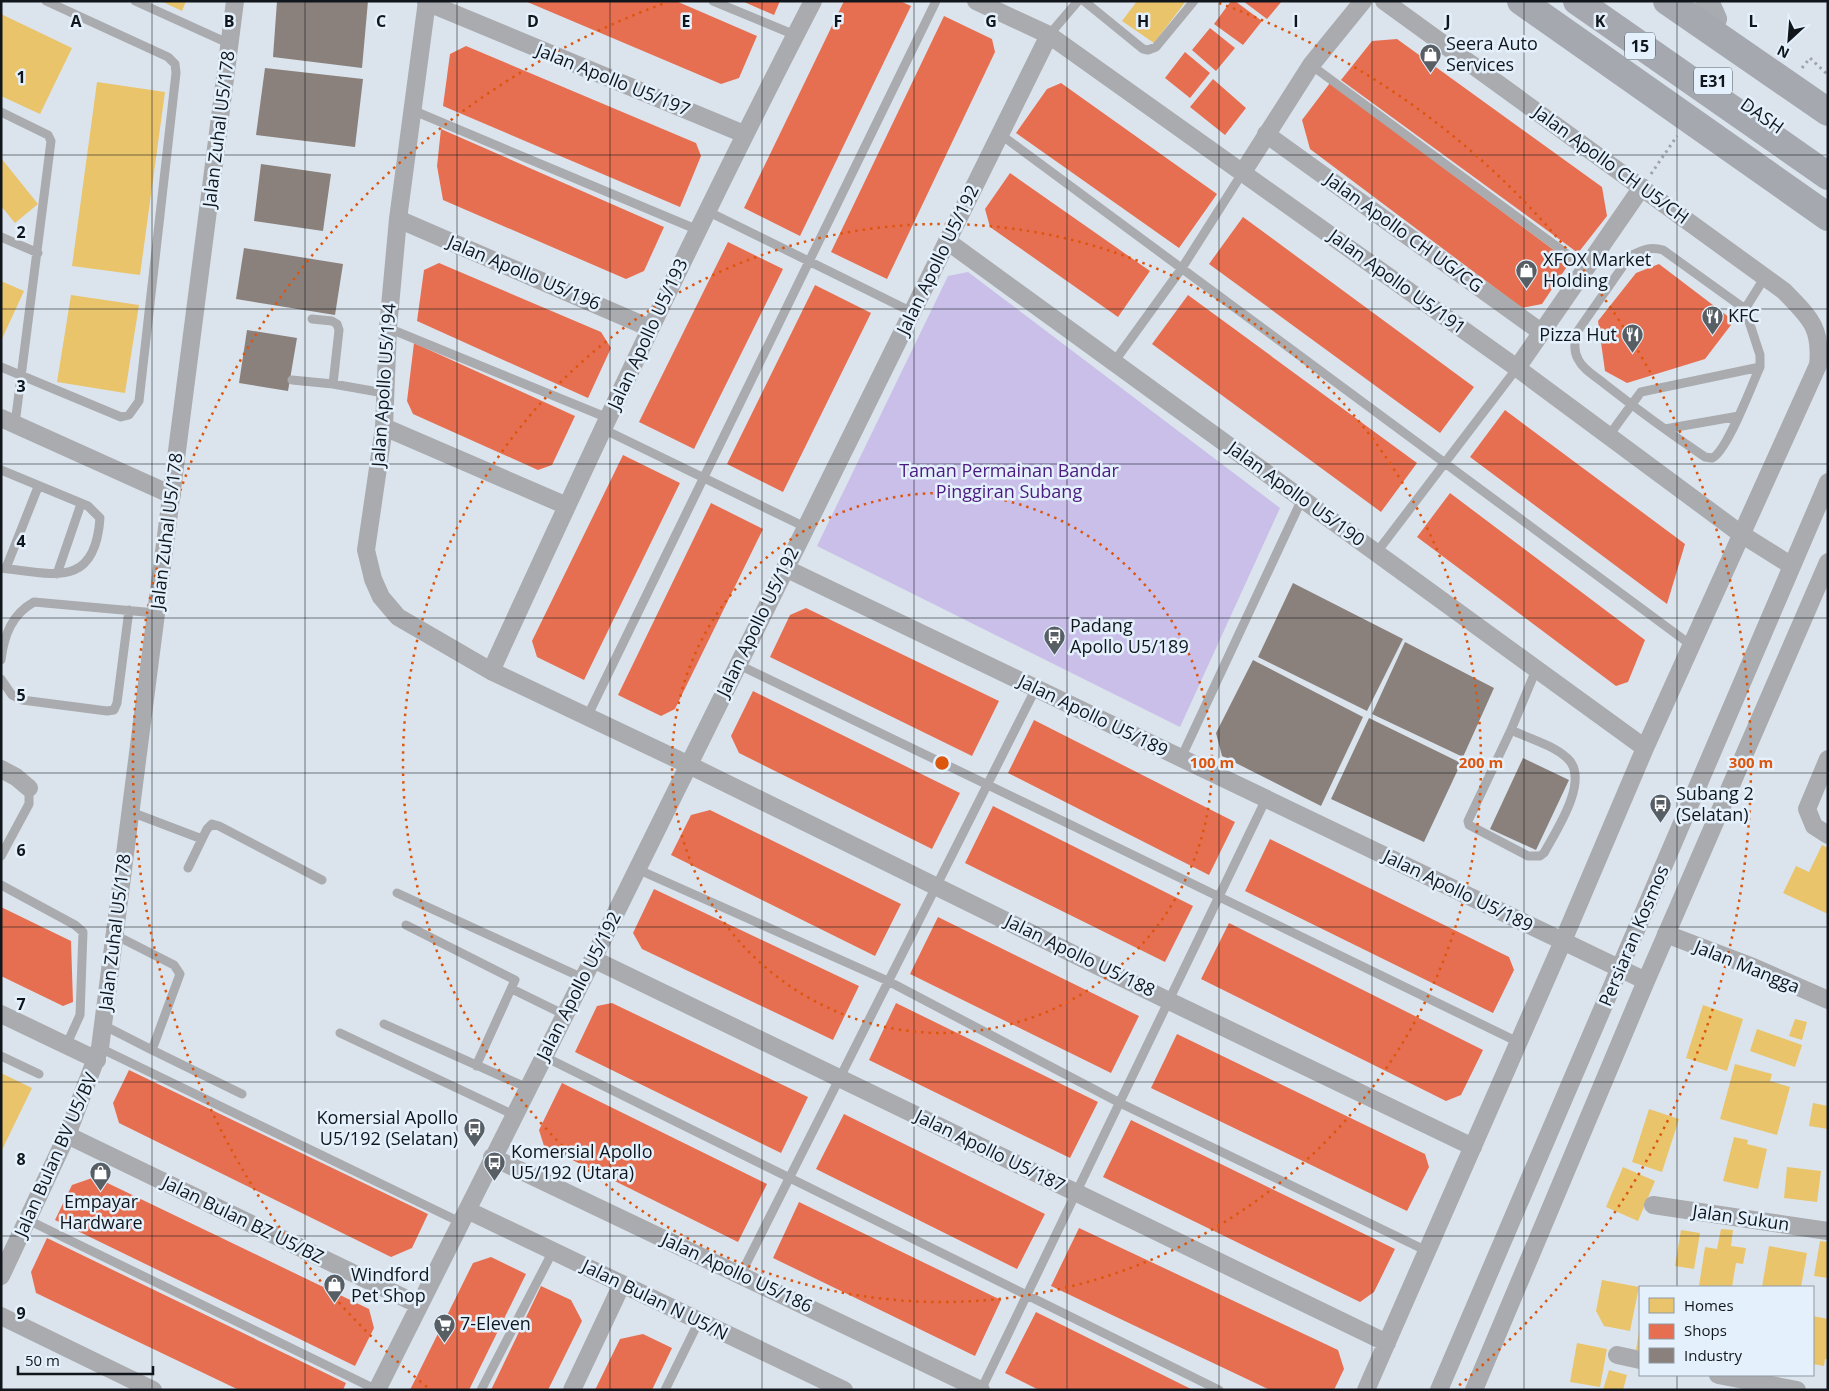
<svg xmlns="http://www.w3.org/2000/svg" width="1829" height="1391" font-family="'Open Sans',sans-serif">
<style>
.green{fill:#c9bfe9}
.homes{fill:#e9c46a}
.shops{fill:#e76f51}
.industry{fill:#8a817c}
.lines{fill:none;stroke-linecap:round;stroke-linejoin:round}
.path{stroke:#a0a3a7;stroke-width:3;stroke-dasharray:2.5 4;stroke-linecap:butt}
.lane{stroke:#aaabaf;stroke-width:9}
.street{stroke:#aaabaf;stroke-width:18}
.secondary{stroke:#a8abb0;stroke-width:24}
.highway{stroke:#a5a8af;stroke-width:28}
.grid{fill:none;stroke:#10161b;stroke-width:1;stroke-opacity:0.55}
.ring{fill:none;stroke:#dd560d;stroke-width:2.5;stroke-dasharray:2.5 5}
.labels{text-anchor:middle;stroke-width:5;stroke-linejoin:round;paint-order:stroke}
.shield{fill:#e4f1fd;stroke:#50585f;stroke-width:1}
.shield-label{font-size:16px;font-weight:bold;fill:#10161b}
.poi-label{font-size:18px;fill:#10161b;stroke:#e4f1fd;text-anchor:start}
.street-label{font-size:18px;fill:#10161b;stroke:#e4f1fd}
.park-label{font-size:18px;fill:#4b1a7e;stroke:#e4f1fd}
.grid-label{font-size:16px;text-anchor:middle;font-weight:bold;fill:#10161b;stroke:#e4f1fd;stroke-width:5;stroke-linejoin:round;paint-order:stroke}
.centre{fill:#dd560d;stroke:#e4f1fd;stroke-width:2.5}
.ring-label{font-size:15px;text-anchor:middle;font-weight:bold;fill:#dd560d;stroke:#e4f1fd;stroke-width:5;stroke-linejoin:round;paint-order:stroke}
</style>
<rect width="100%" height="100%" fill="#dbe4ed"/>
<!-- green -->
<path class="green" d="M968 272 1280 508 1180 727 817 546 948 276Z"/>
<!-- homes -->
<path class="homes" d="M161 1H186L182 11Z
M1137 1H1186L1154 43 1122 21Z
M1 14 72 48 40 114 1 96Z
M97 82 165 92 140 275 72 266Z
M1 158 38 204 15 223 1 206Z
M1 281 24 291 1 341Z
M71 295 139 305 125 393 57 382Z
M1822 845 1828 848V914L1783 893 1796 866 1809 872Z
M1703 1005 1743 1019 1727 1071 1686 1058Z
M1795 1019 1807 1022 1802 1040 1789 1036Z
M1757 1029 1802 1045 1795 1067 1750 1051Z
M1735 1064 1772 1074 1770 1081 1790 1087 1777 1135 1720 1119Z
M1 1073 32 1088 1 1152Z
M1813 1103 1828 1106V1129L1809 1126Z
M1649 1109 1679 1119 1662 1172 1632 1162Z
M1734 1137 1748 1140 1747 1144 1767 1149 1758 1189 1723 1181Z
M1623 1167 1655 1181 1638 1221 1606 1207Z
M1787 1167 1821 1171 1817 1202 1784 1198Z
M1721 1229 1733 1230 1731 1246 1746 1248 1743 1264 1736 1263 1732 1287 1699 1286 1705 1247 1717 1249Z
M1681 1230 1700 1233 1694 1269 1675 1266Z
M1820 1241 1828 1242V1278L1814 1276Z
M1769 1246 1807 1253 1801 1287H1762Z
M1602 1280 1639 1287 1630 1331 1604 1326 1596 1311Z
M1813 1316 1828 1319V1359H1825L1824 1366 1813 1364Z
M1639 1331H1640V1351L1636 1350Z
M1577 1343 1607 1349 1600 1387 1570 1382Z
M1609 1370 1627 1375 1623 1390H1603Z"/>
<!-- shops -->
<path class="shops" d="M525 1H676L757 36 739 78 721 84Z
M742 1H780L774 15Z
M844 1H900L911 6 800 236 744 208Z
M1231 1H1235L1262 21 1243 45 1214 24Z
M1243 1H1282L1267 19Z
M944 16 992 39 995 52 887 279 831 252Z
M1210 28 1235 48 1216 71 1192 50Z
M1397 39 1602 187 1607 216 1578 253 1341 80 1372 41Z
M466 46 696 143 701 156 680 207 443 106 450 54Z
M1185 52 1210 73 1190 98 1165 78Z
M1213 79 1246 108 1225 135 1190 107Z
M1061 83 1217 194 1179 248 1016 133 1047 89Z
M1330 83 1570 262 1542 304 1522 308 1310 149 1302 120Z
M441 129 664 227 644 271 626 279 443 200 437 166Z
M1010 173 1150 271 1118 317 990 227 985 209Z
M1243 217 1474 387 1440 433 1209 264Z
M728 242 783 269 694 449 639 422Z
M439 263 601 332 611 348 588 398 417 321 424 270Z
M1659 264 1734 321 1705 359 1627 383 1605 371 1598 321 1636 273Z
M815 285 871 313 783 492 727 464Z
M1188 295 1417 463 1381 512 1152 344Z
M414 343 575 416 552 465 538 470 413 414 407 401Z
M1505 410 1685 544 1667 604 1470 457Z
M623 455 680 483 584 680 537 657 532 641Z
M1450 493 1645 640 1628 682 1616 686 1417 537Z
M711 503 763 529 675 709 661 716 618 695Z
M806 608 999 701 972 756 770 657 790 615Z
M753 691 960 793 932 849 739 753 731 736Z
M1034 720 1235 822 1209 875 1008 773Z
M993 806 1193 906 1165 962 965 863Z
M710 810 901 904 875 956 671 855 691 815Z
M1270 839 1509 957 1514 970 1493 1013 1245 891Z
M654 889 859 986 833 1040 642 949 633 933Z
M1 907 71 941 73 1002 63 1006 1 976Z
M938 917 1139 1016 1111 1073 910 974Z
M1229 923 1483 1050 1461 1095 1446 1101 1201 979Z
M612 1003 808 1097 781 1153 575 1052 597 1006Z
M896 1003 1098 1102 1070 1158 869 1060Z
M1177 1034 1425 1154 1429 1167 1407 1211 1151 1088Z
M129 1070 428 1214 412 1248 391 1257 119 1123 113 1103Z
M562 1083 767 1184 738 1242 544 1146 539 1130Z
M844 1114 1045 1214 1017 1269 816 1169Z
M1131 1120 1395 1249 1374 1292 1360 1302 1103 1177Z
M95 1177 369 1309 374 1328 355 1366 55 1220 72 1185Z
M799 1202 1001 1300 975 1356 773 1258Z
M1079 1228 1338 1350 1344 1369 1334 1390H1270L1051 1286Z
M47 1238 346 1383 343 1390H239L36 1293 31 1272Z
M491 1257 526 1274 469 1390H410L473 1263Z
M541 1286 571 1300 582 1321 548 1390H491Z
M1036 1312 1193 1390H1039L1005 1373Z
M643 1334 672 1348 652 1390H595L620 1339Z"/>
<!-- industry -->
<path class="industry" d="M277 1H368L362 68 273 57Z
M265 68 363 79 355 147 256 135Z
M261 164 331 174 323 231 254 221Z
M244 248 343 264 335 315 236 299Z
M247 330 297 338 288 391 239 383Z
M1293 583 1403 639 1367 711 1258 657Z
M1405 642 1494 688 1463 757 1372 714Z
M1253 660 1363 717 1321 806 1222 756 1216 733Z
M1369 718 1461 763 1424 842 1331 799Z
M1523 758 1569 780 1536 850 1490 829Z"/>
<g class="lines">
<!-- path -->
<path class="path" d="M1802 68 1810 58 1828 75
M1651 174 1677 136"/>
<!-- lane -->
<path class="lane" d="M135 1 230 44
M713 1 795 35
M1084 1 1143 49 1148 50 1156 47 1194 1
M1049 35 1078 1
M1311 65 1586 268
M412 110 698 230
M1 112 48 135 51 141 15 424
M1000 134 1691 645
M707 211 912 312
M1 237 38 253
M1745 309 1765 277
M312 319 332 321 337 324 339 330 333 384
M388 328 608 418
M1114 362 1182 268 1243 172
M1 367 121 417 129 415 139 401 176 73 175 64 168 57 46 1
M292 380 333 384 384 393
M603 429 805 527
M1665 429 1739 416
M1609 436C1619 421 1630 407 1641 392L1760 367C1752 384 1727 452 1712 458L1705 457C1671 434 1638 410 1606 385 1597 377 1583 370 1578 359 1573 350 1575 341 1577 332L1630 256C1642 250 1650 246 1663 250L1745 309 1760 355V367
M1 470 88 506 100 518C95 589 54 574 1 568
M1377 552 1517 368
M6 568 38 487
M57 574 81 504
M1 660C4 635 12 614 34 602L156 613
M737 664C998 788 1258 917 1518 1042
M1 679 12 695 22 700 107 711 114 710 117 703 129 610
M587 717 936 1
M1511 730C1528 738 1553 745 1567 758 1591 779 1556 831 1544 853L1540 856H1528L1469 825 1468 821Z
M1511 730 1536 670
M1181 758 1302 499
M131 812 202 839 207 829 212 824 219 826 322 880
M1 856 29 804V788
M188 868 202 839
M637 869 888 981 1120 1103 1427 1251
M1 885 75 925 83 932 80 1015 66 1046
M397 893 583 978
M406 925 515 980 476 1066
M115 935 174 965 180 974 152 1050 242 1094
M512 989 565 1015
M384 1024 528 1088
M103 1025 152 1050
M340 1033 514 1115
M100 1048 460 1222
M1 1056 39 1074
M543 1056 1219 1390
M28 1220 377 1390
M741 1274 1036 688
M481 1390 553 1251
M665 1390 699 1321
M981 1390 1266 799"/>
<!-- street -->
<path class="street" d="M427 1 398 219 388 328 384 427 366 550 373 579 381 597 398 617 491 671 687 764 1169 1001 1473 1147
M976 1 1049 35 1517 368 1741 534 1792 566
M426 2 744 134
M1266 134 1541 332
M1243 172 1311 65 1363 1
M398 219 650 328
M947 241 1645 748
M1517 368 1642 187
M1 418 172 495
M384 427 567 506
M785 568 1646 981
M491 671C594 446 699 221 813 1
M1828 759 1807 809 1814 826 1828 835
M1 769 16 777 29 788
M1666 934 1753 967 1828 1000
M593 959 1387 1343
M1 1014 97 1060
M67 1135 419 1305
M492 1157 981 1390
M1653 1205 1828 1231
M467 1210 844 1390
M1 1276 67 1135 100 1048 235 1
M1 1316 153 1390
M1617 1355 1640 1360
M1718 1375 1797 1390
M377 1390 593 959 1049 35
M572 1390 622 1284
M1366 1390 1563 941 1645 748 1818 365C1822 327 1809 317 1784 291L1384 1
M1439 1390 1828 482
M1474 1390 1646 981 1828 562"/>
<!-- secondary -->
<path class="secondary" d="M1707 1 1715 19"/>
<!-- highway -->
<path class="highway" d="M1521 1 1828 217
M1577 1 1828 176
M1667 1 1828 112"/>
</g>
<!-- grid -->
<path class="grid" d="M152 1V1390M305 1V1390M457 1V1390M610 1V1390M762 1V1390M914 1V1390M1067 1V1390M1219 1V1390M1372 1V1390M1524 1V1390M1677 1V1287M1 155H1828M1 309H1828M1 464H1828M1 618H1828M1 773H1828M1 927H1828M1 1082H1828M1 1236H1828M1677 1375V1390"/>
<!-- distance rings -->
<g class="ring">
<circle cx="942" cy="763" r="270"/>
<circle cx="942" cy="763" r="539"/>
<path d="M427 1387A809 809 0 0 1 665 3M1219 3A809 809 0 0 1 1457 1387"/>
</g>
<!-- icons -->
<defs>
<symbol id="shop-pin" viewBox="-11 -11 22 30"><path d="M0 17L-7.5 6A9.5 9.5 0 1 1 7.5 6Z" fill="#575e64" stroke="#e4f1fd"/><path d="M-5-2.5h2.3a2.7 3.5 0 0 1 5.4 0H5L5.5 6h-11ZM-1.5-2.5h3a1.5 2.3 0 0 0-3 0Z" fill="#fff"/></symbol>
<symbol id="restaurant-pin" viewBox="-11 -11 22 30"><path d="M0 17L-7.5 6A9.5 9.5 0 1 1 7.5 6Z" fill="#575e64" stroke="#e4f1fd"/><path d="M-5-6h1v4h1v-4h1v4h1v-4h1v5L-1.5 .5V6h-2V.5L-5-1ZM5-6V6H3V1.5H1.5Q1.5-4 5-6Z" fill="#fff"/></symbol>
<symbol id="bus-pin" viewBox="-11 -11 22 30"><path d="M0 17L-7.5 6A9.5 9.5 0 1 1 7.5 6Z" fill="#575e64" stroke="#e4f1fd"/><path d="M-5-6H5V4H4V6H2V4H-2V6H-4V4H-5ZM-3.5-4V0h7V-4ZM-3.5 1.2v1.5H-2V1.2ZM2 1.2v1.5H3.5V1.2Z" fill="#fff"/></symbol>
<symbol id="supermarket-pin" viewBox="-11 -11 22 30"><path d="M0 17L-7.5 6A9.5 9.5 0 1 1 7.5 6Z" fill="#575e64" stroke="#e4f1fd"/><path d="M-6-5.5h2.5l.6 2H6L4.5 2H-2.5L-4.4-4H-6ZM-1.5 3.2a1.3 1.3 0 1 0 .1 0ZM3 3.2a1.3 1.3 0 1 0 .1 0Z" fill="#fff"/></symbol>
</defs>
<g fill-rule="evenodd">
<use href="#shop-pin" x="1418" y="42" width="25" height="34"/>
<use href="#shop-pin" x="1514" y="258" width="25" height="34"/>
<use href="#restaurant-pin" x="1700" y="304" width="25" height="34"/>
<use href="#restaurant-pin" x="1620" y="322" width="25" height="34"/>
<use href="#bus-pin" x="1042" y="624" width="25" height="34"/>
<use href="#bus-pin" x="1648" y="792" width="25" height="34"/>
<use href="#bus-pin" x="462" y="1116" width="25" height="34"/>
<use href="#bus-pin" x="482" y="1150" width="25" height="34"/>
<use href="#shop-pin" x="88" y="1160" width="25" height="34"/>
<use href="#shop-pin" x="322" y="1272" width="25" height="34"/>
<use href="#supermarket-pin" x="432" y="1312" width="25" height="34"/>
</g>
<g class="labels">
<!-- shield labels -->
<g class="shield">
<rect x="1625" y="32.5" width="30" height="27" rx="4"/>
<rect x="1694" y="67.5" width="38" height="27" rx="4"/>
</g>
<g class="shield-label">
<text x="1640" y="52">15</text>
<text x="1713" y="87">E31</text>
</g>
<!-- poi labels -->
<g class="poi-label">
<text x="1446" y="50">Seera Auto<tspan x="1446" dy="21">Services</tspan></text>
<text x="1543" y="266">XFOX Market<tspan x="1543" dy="21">Holding</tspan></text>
<text x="1728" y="322">KFC</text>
<text x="1617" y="341" text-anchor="end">Pizza Hut</text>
<text x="1070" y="632">Padang<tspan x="1070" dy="21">Apollo U5/189</tspan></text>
<text x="1676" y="800">Subang 2<tspan x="1676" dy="21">(Selatan)</tspan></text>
<text x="458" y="1124" text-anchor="end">Komersial Apollo<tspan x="458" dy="21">U5/192 (Selatan)</tspan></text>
<text x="511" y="1158">Komersial Apollo<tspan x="511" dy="21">U5/192 (Utara)</tspan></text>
<text x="101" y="1208" text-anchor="middle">Empayar<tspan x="101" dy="21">Hardware</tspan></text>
<text x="351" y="1281">Windford<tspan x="351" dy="21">Pet Shop</tspan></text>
<text x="460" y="1330">7-Eleven</text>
</g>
<!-- street labels -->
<g class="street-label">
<text transform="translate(613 80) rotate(22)" y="6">Jalan Apollo U5/197</text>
<text transform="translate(1762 116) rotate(35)" y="6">DASH</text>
<text transform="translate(219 129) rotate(-83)" y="6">Jalan Zuhal U5/178</text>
<text transform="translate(1611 165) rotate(36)" y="6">Jalan Apollo CH U5/CH</text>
<text transform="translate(1404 233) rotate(36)" y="6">Jalan Apollo CH UG/CG</text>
<text transform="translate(938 260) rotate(-64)" y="6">Jalan Apollo U5/192</text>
<text transform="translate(524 273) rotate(23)" y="6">Jalan Apollo U5/196</text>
<text transform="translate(1397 282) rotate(36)" y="6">Jalan Apollo U5/191</text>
<text transform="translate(648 334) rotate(-65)" y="6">Jalan Apollo U5/193</text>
<text transform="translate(384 385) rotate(-86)" y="6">Jalan Apollo U5/194</text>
<text transform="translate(1296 494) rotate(36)" y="6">Jalan Apollo U5/190</text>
<text transform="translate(167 531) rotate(-83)" y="6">Jalan Zuhal U5/178</text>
<text transform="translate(758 622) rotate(-64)" y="6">Jalan Apollo U5/192</text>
<text transform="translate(1093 716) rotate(26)" y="6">Jalan Apollo U5/189</text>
<text transform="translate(1458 891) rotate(26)" y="6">Jalan Apollo U5/189</text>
<text transform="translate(115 932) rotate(-83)" y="6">Jalan Zuhal U5/178</text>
<text transform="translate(1634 936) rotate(-67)" y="6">Persiaran Kosmos</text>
<text transform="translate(1080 956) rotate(26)" y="6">Jalan Apollo U5/188</text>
<text transform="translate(1747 967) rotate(22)" y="6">Jalan Mangga</text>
<text transform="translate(579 986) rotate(-63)" y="6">Jalan Apollo U5/192</text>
<text transform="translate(990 1151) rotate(26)" y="6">Jalan Apollo U5/187</text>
<text transform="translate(56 1155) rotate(-66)" y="6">Jalan Bulan BV U5/BV</text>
<text transform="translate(1741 1218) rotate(8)" y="6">Jalan Sukun</text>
<text transform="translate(243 1220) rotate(26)" y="6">Jalan Bulan BZ U5/BZ</text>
<text transform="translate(737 1273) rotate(25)" y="6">Jalan Apollo U5/186</text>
<text transform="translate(655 1300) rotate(26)" y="6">Jalan Bulan N U5/N</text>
</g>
<!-- park labels -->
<g class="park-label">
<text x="1009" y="477">Taman Permainan Bandar<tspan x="1009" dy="21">Pinggiran Subang</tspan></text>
</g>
</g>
<g class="grid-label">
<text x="76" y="27">A</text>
<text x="229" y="27">B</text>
<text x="381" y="27">C</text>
<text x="533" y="27">D</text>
<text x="686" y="27">E</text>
<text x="838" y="27">F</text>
<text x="991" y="27">G</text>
<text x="1143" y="27">H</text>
<text x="1296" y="27">I</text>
<text x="1448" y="27">J</text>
<text x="1600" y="27">K</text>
<text x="1753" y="27">L</text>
<text x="21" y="83">1</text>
<text x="21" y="238">2</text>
<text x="21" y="392">3</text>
<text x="21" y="547">4</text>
<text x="21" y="701">5</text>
<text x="21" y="856">6</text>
<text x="21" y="1010">7</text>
<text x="21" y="1165">8</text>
<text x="21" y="1319">9</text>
</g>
<circle cx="942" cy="763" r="8" class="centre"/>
<g class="ring-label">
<text x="1212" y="768">100 m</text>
<text x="1481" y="768">200 m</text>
<text x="1751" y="768">300 m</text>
</g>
<!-- border -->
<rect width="1829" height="1391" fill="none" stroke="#10161b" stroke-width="5"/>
<!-- legend -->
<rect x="1639" y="1286" width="175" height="90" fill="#e4f1fd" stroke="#8f99a3"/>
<rect x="1649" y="1298" width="25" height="15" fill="#e9c46a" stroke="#8f99a3"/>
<text x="1684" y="1311" font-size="15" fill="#10161b">Homes</text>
<rect x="1649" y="1324" width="25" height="15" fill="#e76f51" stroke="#8f99a3"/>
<text x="1684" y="1336" font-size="15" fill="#10161b">Shops</text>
<rect x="1649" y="1348" width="25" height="15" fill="#8a817c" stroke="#8f99a3"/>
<text x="1684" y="1361" font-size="15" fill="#10161b">Industry</text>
<!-- north arrow -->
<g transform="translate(1789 40) rotate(206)" stroke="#e4f1fd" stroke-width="4" paint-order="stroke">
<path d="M0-4L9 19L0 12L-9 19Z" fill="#10161b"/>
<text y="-8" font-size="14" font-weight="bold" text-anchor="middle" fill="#10161b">N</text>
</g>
<!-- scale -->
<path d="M18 1366v8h135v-8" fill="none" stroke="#10161b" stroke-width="2.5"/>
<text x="25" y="1366" font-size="15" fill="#10161b" stroke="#e4f1fd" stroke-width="4" paint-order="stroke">50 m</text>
</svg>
